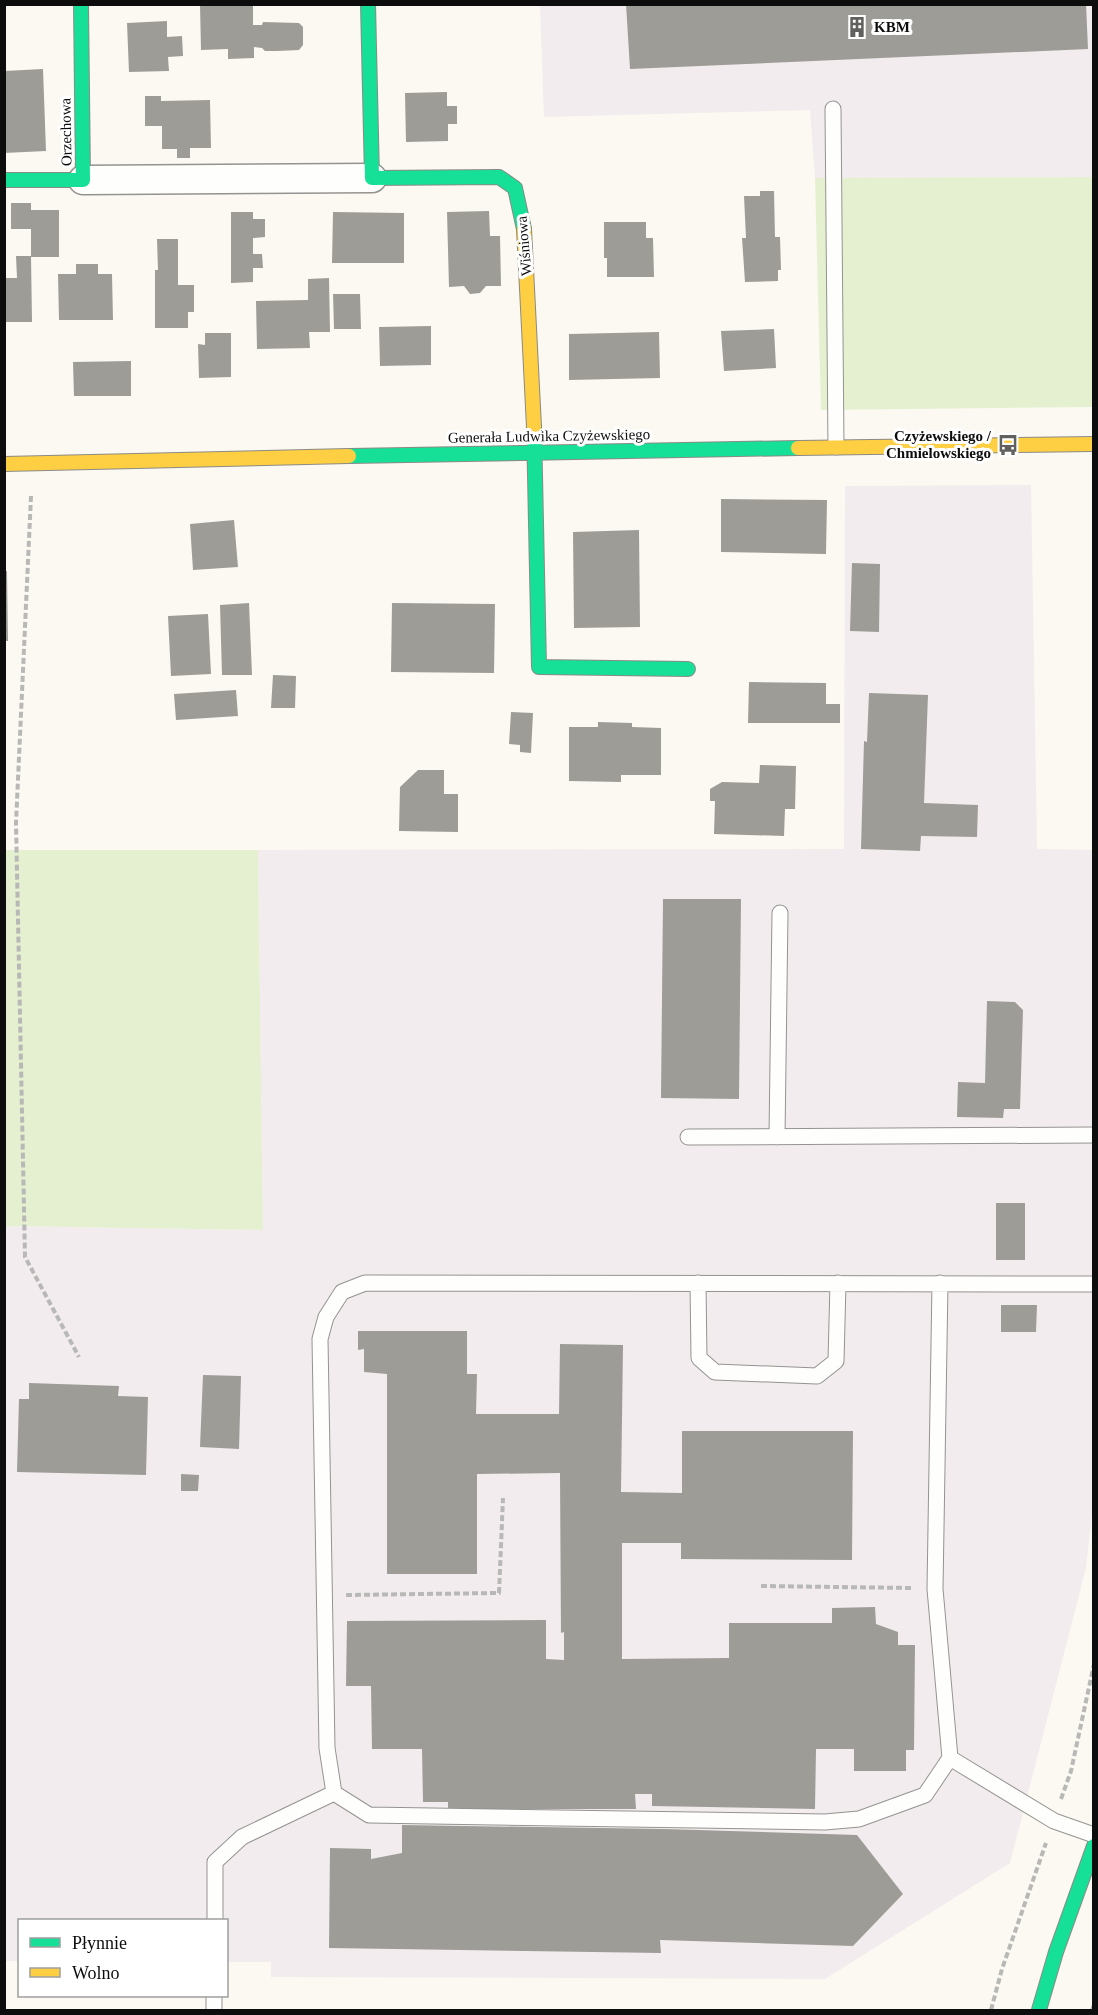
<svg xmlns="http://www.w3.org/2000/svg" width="1098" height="2015" font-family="'Times New Roman',serif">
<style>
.industrial{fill:#f2ecee}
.green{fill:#e5f0d1}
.building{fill:#9e9c97}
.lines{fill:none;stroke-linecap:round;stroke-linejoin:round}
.lane-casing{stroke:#949390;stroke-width:17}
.street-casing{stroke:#949390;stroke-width:31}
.fast-casing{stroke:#8b8a86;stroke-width:16}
.slow-casing{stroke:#8b8a86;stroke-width:16}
.path{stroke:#b8b8b6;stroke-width:4;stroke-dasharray:6 3;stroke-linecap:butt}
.lane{stroke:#fefefd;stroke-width:15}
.street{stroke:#fefefd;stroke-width:28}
.fast{stroke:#16e098;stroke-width:14}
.slow{stroke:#ffcf43;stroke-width:14}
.labels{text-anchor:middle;stroke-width:6;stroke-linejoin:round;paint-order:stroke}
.poi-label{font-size:15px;font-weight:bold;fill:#0d0d0d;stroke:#fff;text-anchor:start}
.street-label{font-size:15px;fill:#0d0d0d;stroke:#fff}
</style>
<rect width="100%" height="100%" fill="#fbf9f1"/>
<!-- industrial -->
<path class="industrial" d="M540 5H1093V177L815 178 810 110 544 117Z
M1031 485 1037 849 1093 850 1094 1496 1086 1568 1010 1863 825 1979 271 1977V1962H227L226 1920H20L19 1961H5V1226L263 1230 258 850 844 849 845 486Z"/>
<!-- green -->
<path class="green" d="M1093 177V407L821 410 815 178Z
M5 850H258L263 1230 5 1226Z"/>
<!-- building -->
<path class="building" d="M200 4H253V25H262L263 22 299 23 303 27V45L299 50 277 51H265L262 48 254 47V58L228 59V49L201 50Z
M626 4H1086L1088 49 630 69Z
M167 21V37L182 36 183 56 168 57 169 71 129 72 127 23Z
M43 69 46 151 4 153V71Z
M447 92V106H457V124H448V141L406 142 405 93Z
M145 96H161V101L210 100 211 148H190V158H177V149H162V126H145Z
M760 191H774L775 237H780L781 270H778V281L745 282 742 238H746L744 196H760Z
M11 203H31V210H59V257H31L32 322H5V278H17L16 256H31V257V229H11Z
M489 211 490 236H500L501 286H486L480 293 470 294 464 286 449 287 447 212Z
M231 212H253V219H265V237L253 238V254H262L263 268H253V282L231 283Z
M333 212 404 213V263H332Z
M604 222H646V238H653L654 277H607V258H604Z
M157 239H178V285H194V312H188V328H155V270H158Z
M76 264H98V274H112L113 320H59L58 274H76Z
M329 278 330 332H309L310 348 257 349 256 301 308 300V279Z
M333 294H360L361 329H334Z
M431 326V365L380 366 379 327Z
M774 329 776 368 724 371 721 331Z
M659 332 660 378 569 380V334Z
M205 333H231V377L199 378 198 344 205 345Z
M131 361V396H74L73 362Z
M721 499 827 500 826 554 721 552Z
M234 520 238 567 193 570 190 524Z
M639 530 640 627 574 628 573 532Z
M852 563 880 564 879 632 850 631Z
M4 571H7L8 641H4Z
M249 603 252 675H222L220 605Z
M392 603 495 604 494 673 391 672Z
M208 614 211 674 171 676 168 616Z
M273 675 296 676 295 708H271Z
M749 682 826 683V704H840V723H748Z
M236 690 238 716 176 720 174 694Z
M869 693 928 695 924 803 978 805 977 837 921 836 920 851 861 849 864 741 867 742Z
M511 712 533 713 531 753 520 752V745L509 744Z
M598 722 632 723V727L661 728V775H621V782L569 781V727H598Z
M760 765 796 766 795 809H785L784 836 714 834 715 801H710V789L722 782 759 783Z
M418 770H444V794H458V832L399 831 400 787Z
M663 899H741L739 1099 661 1098Z
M987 1001 1015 1002 1023 1010 1020 1109H1004L1003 1118 957 1117 958 1082 985 1083Z
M996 1203H1025V1260H996Z
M1001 1305H1037L1036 1332H1001Z
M358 1331H467V1374H477L476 1414H559L560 1344 623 1345 621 1492 682 1493V1431H853L852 1560 681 1559V1543H622V1659L729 1658V1623H832V1608L875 1607 876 1624 898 1632V1645H915L914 1750H906V1771H854V1749H816L815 1809 652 1806V1794H635L636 1809H448V1802H423L422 1749H372L371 1686H346L347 1621 546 1620V1659L564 1660V1632L561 1633 560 1473 477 1474V1574H387V1374L364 1372V1349L358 1350Z
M203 1375 241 1376 239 1449 200 1447Z
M29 1383 119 1386 118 1396 148 1397 146 1475 17 1472 19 1399H29Z
M181 1474 199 1475 198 1491H181Z
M402 1825 664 1829 857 1835 903 1894 853 1946 660 1940 661 1953 329 1948 330 1848 371 1849V1859L402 1853Z"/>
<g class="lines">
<defs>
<path id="lane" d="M833 109 836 447
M688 1137 1094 1135
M777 1137 780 913
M698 1283 699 1358 715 1372 817 1376 836 1361 838 1283
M940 1283 935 1589 950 1758 925 1795 859 1819 825 1822 369 1815 334 1793 327 1748 320 1339 326 1317 342 1292 365 1283 1094 1284
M950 1758 1054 1821 1094 1835
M215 1920V1862L242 1837 334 1793
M214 2010V1996"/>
<path id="street" d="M83 180 372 178"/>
<path id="fast" d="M368 4 372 178 499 177 515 188 524 229
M4 180H83L81 4
M534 427 539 667 688 669
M349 456 798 448
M1039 2010 1056 1952 1094 1846"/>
<path id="slow" d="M524 229 534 427
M798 448 1094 444
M4 464 349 456"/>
</defs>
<!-- lane casing -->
<use href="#lane" class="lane-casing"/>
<!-- street casing -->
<use href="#street" class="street-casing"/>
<!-- fast casing -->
<use href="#fast" class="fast-casing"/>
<!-- slow casing -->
<use href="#slow" class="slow-casing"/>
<!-- path -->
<path class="path" d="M31 496 16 823 25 1257 79 1357
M761 1586 913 1588
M346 1595 499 1593 503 1498
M1061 1799 1071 1771 1094 1664
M991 2010 1002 1969 1046 1843
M1092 2010 1094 2005"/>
<!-- lane -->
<use href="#lane" class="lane"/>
<!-- street -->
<use href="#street" class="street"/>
<!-- fast -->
<use href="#fast" class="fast"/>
<!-- slow -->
<use href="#slow" class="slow"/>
</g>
<!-- icons -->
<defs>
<symbol id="building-bare" viewBox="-9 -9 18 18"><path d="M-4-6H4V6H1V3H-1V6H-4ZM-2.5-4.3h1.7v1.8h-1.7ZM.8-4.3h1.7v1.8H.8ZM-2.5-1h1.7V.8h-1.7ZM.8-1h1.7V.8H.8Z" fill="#60605d" stroke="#fff" stroke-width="2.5" paint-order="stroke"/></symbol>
<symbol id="bus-bare" viewBox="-9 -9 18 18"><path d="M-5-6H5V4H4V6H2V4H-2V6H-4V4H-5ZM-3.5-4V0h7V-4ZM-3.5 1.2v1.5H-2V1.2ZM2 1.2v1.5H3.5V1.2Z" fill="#60605d" stroke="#fff" stroke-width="2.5" paint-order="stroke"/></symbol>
</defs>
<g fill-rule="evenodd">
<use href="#building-bare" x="842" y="12" width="30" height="30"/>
<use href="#bus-bare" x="993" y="430" width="30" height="30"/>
</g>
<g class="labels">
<!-- poi labels -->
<g class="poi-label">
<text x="874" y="32">KBM</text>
<text x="991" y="441" text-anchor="end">Czyżewskiego /<tspan x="991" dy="17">Chmielowskiego</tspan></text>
</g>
<!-- street labels -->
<g class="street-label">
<text transform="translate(66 132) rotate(-91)" y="5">Orzechowa</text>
<text transform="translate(524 246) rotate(-95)" y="5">Wiśniowa</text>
<text transform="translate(549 436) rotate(-1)" y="5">Generała Ludwika Czyżewskiego</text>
</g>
</g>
<!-- border -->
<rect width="1098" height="2015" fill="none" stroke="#0d0d0d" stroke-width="12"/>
<!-- legend -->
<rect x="18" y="1919" width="210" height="78" fill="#ffffff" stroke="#9e9e9e" stroke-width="1.5"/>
<rect x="30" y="1938" width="30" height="9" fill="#16e098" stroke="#9e9e9e" stroke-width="1.5"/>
<text x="72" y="1949" font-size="18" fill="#0d0d0d">Płynnie</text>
<rect x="30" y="1968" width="30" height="9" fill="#ffcf43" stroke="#9e9e9e" stroke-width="1.5"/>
<text x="72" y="1979" font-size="18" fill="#0d0d0d">Wolno</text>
</svg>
